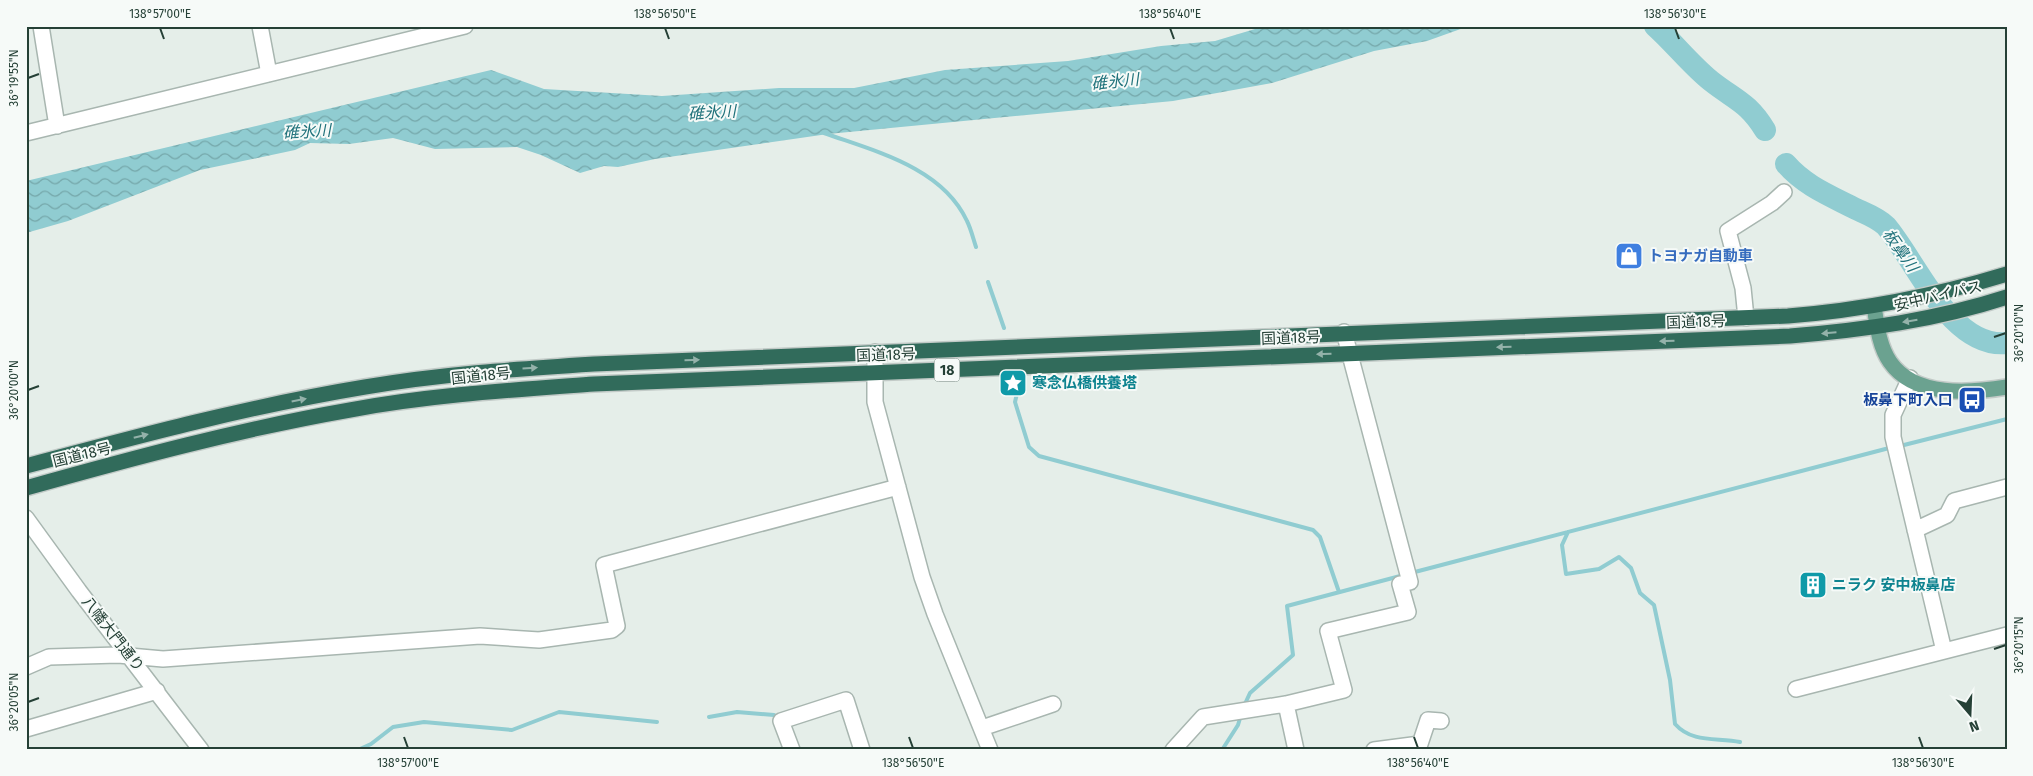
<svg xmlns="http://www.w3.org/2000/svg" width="2033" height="776" font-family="'Fira Sans','Noto Sans JP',sans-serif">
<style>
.water{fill:url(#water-waves)}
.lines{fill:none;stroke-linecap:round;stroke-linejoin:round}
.stream{stroke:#90ccd1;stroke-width:4}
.river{stroke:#90ccd1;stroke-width:22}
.minor-casing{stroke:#a8b6b0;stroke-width:18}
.major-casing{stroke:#c2cac7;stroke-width:18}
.highway-casing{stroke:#c2cac7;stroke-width:18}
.minor{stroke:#fff;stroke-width:15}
.major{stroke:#6ba290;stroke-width:15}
.highway{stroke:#316b5b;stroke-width:15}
.oneway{fill:#94b2aa}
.ticks{fill:none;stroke:#254036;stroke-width:2}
.labels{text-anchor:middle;stroke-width:4;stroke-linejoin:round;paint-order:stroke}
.shield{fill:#f6faf8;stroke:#647870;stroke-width:1}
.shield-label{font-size:14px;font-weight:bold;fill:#254036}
.shop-label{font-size:15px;font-weight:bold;fill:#366cbe;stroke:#f6faf8;text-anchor:start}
.street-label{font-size:15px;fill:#254036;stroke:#f6faf8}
.culture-label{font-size:15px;font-weight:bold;fill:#0d838f;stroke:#f6faf8;text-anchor:start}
.transit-label{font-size:15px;font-weight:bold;fill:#164399;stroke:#f6faf8;text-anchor:end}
.water-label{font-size:16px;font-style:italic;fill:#20727b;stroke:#f6faf8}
.neatline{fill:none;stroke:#254036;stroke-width:2}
.ticks-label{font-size:12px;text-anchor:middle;fill:#254036}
</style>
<defs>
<pattern id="water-waves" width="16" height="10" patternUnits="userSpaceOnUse" patternTransform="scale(1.25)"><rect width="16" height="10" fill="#90ccd1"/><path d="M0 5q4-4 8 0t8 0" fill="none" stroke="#75a7aa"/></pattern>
</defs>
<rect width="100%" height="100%" fill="#e5eee9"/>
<!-- water -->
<path class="water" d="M1265 26H1469L1427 41 1374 51 1272 83 1173 101 828 134 655 159 618 167 604 166 580 173 541 155 517 147 435 149 393 138 349 144 310 143 295 150 200 170 68 221 26 233V181L491 70 544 89 662 96 779 88H854L945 70 1068 61 1161 46 1215 41Z"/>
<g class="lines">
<!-- stream -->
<path class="stream" d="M824 133C874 151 942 167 967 221 971 229 973 238 976 247
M988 282 1004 328
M1019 385 1015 402 1029 447 1039 456 1313 530 1320 537 1339 592
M1900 446 2007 419
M1568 532 1562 545 1566 574 1599 569 1619 557 1631 568 1640 593 1654 605 1670 680 1675 724C1693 744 1718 737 1740 742
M1411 573 1893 447
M1244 706 1250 693 1293 655 1287 606 1404 575
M709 717 737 712 774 715
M345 750 360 749 371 744 393 727 424 722 512 730 559 712 657 722
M1222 750 1238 725 1241 715"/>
<!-- river -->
<path class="river" d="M1655 26C1674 43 1691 65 1711 81 1735 100 1748 102 1765 130
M1786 164C1805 186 1831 196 1856 209 1867 214 1878 218 1886 226 1916 261 1951 349 2007 343"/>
<defs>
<path id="minor" d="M41 26 57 126
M260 26 269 74
M26 133 465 26
M1746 318 1743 288 1728 231 1772 203 1784 192
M875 352V402L922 577 935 614 990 750
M1910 378 1893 415V437L1944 651
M26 518 79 591 201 750
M1915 530 1947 515 1954 501 2007 487
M26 667 49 657 118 655 163 659 480 636 539 640 612 630 617 626 604 565 898 487
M1796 689 2007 635
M1286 704 1296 750
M982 728 1053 704
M26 729 157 691
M792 750 781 721 846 700 862 750
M1173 750 1203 717 1286 704 1344 690 1328 631 1408 612 1400 584 1410 582 1344 332
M1374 750 1420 744 1428 720 1441 721"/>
<path id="major" d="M1874 306C1877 325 1879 346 1890 362 1915 398 1970 393 2007 387"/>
<path id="highway" d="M26 466C138 436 250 406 365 387 441 374 517 369 594 364L1788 316C1863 310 1935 296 2007 274
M26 488C133 458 241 429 350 410 430 395 513 390 594 384L1790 336C1864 330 1936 320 2007 297"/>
</defs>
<!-- minor casing -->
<use href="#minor" class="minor-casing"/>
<!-- major casing -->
<use href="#major" class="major-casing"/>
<!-- highway casing -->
<use href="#highway" class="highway-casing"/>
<!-- minor -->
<use href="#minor" class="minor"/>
<!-- major -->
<use href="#major" class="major"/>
<!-- highway -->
<use href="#highway" class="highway"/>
</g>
<!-- one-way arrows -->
<defs><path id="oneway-solid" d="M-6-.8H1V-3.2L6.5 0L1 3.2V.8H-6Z" transform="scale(1.25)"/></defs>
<g class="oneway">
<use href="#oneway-solid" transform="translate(1910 321) rotate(171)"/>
<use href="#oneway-solid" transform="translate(1829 333) rotate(175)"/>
<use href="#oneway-solid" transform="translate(1667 341) rotate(178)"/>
<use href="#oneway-solid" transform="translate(1504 347) rotate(178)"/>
<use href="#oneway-solid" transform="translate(1324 354) rotate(178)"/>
<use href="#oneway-solid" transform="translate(692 360) rotate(-2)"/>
<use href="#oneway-solid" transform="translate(530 368) rotate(-4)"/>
<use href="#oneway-solid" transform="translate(299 400) rotate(-11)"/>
<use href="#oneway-solid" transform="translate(141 436) rotate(-14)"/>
</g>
<!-- ticks -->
<path class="ticks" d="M160 28 164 39M665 28 669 39M1170 28 1174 39M1675 28 1679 39M28 78 39 74M1994 337 2006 333M28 390 39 386M1994 649 2006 645M28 702 39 698M404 737 408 748M909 737 913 748M1414 737 1418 748M1919 737 1923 748"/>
<!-- icons -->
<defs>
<symbol id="shop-square" viewBox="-11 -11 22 22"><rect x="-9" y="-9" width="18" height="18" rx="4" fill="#3f7fe0" stroke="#f6faf8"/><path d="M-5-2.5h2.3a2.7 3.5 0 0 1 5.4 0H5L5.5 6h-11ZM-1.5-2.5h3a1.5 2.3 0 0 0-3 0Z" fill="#fff"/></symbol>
<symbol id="sight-square" viewBox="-11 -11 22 22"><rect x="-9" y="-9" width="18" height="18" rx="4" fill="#0f9aa8" stroke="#f6faf8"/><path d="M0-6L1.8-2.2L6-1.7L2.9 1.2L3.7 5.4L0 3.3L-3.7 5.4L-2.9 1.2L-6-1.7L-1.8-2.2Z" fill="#fff"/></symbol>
<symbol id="bus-square" viewBox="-11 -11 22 22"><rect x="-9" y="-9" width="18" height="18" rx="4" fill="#1a4fb4" stroke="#f6faf8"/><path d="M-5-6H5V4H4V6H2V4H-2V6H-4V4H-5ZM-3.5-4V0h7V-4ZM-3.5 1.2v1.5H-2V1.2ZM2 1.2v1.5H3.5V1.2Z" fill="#fff"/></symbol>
<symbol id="building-square" viewBox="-11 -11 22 22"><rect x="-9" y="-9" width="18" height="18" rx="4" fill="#0f9aa8" stroke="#f6faf8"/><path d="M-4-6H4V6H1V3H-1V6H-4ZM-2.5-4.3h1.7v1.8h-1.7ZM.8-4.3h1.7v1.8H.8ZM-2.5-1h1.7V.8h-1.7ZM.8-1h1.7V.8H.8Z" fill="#fff"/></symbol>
</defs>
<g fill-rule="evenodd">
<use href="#shop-square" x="1613" y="240" width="32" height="32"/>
<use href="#sight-square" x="997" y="367" width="32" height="32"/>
<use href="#bus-square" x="1956" y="384" width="32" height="32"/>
<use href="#building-square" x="1797" y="569" width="32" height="32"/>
</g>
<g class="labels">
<!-- shield labels -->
<rect class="shield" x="934.5" y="358.5" width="25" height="23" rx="4"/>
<g class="shield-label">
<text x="947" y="375">18</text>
</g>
<!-- shop labels -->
<g class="shop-label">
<text x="1648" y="261">トヨナガ自動車</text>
</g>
<!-- street labels -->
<g class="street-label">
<text transform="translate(1938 296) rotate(-13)" y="5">安中バイパス</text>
<text transform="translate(1696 322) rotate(-2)" y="5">国道18号</text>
<text transform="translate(1291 338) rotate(-2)" y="5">国道18号</text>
<text transform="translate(886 355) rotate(-2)" y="5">国道18号</text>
<text transform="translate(481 376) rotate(-6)" y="5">国道18号</text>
<text transform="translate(82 455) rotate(-14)" y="5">国道18号</text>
<text transform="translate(113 634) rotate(52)" y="5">八幡大門通り</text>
</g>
<!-- culture labels -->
<g class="culture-label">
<text x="1032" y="388">寒念仏橋供養塔</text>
<text x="1832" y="590">ニラク 安中板鼻店</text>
</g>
<!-- transit labels -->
<g class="transit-label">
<text x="1953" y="405">板鼻下町入口</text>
</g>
<!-- water labels -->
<g class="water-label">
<text transform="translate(1115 81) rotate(-6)" y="6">碓氷川</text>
<text transform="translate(712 112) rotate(-3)" y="6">碓氷川</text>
<text transform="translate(307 131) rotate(-3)" y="6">碓氷川</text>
<text transform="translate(1901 250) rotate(55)" y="6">板鼻川</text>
</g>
</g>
<!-- border -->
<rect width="2033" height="776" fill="none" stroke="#f6faf8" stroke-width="55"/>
<!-- north arrow -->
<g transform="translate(1970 714) rotate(161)" stroke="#f6faf8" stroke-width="4" paint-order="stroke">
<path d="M0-4L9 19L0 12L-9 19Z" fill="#254036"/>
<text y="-8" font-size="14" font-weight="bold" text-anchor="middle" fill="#254036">N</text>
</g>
<rect x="28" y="28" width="1978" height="720" class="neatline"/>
<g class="ticks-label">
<text x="160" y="18">138°57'00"E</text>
<text x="665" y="18">138°56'50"E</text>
<text x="1170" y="18">138°56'40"E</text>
<text x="1675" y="18">138°56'30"E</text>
<text transform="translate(14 78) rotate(-90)" y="4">36°19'55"N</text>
<text transform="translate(2019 333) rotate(-90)" y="4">36°20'10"N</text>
<text transform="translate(14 390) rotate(-90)" y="4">36°20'00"N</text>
<text transform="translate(2019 645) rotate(-90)" y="4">36°20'15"N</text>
<text transform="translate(14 702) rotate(-90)" y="4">36°20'05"N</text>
<text x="408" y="767">138°57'00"E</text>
<text x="913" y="767">138°56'50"E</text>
<text x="1418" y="767">138°56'40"E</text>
<text x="1923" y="767">138°56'30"E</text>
</g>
</svg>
